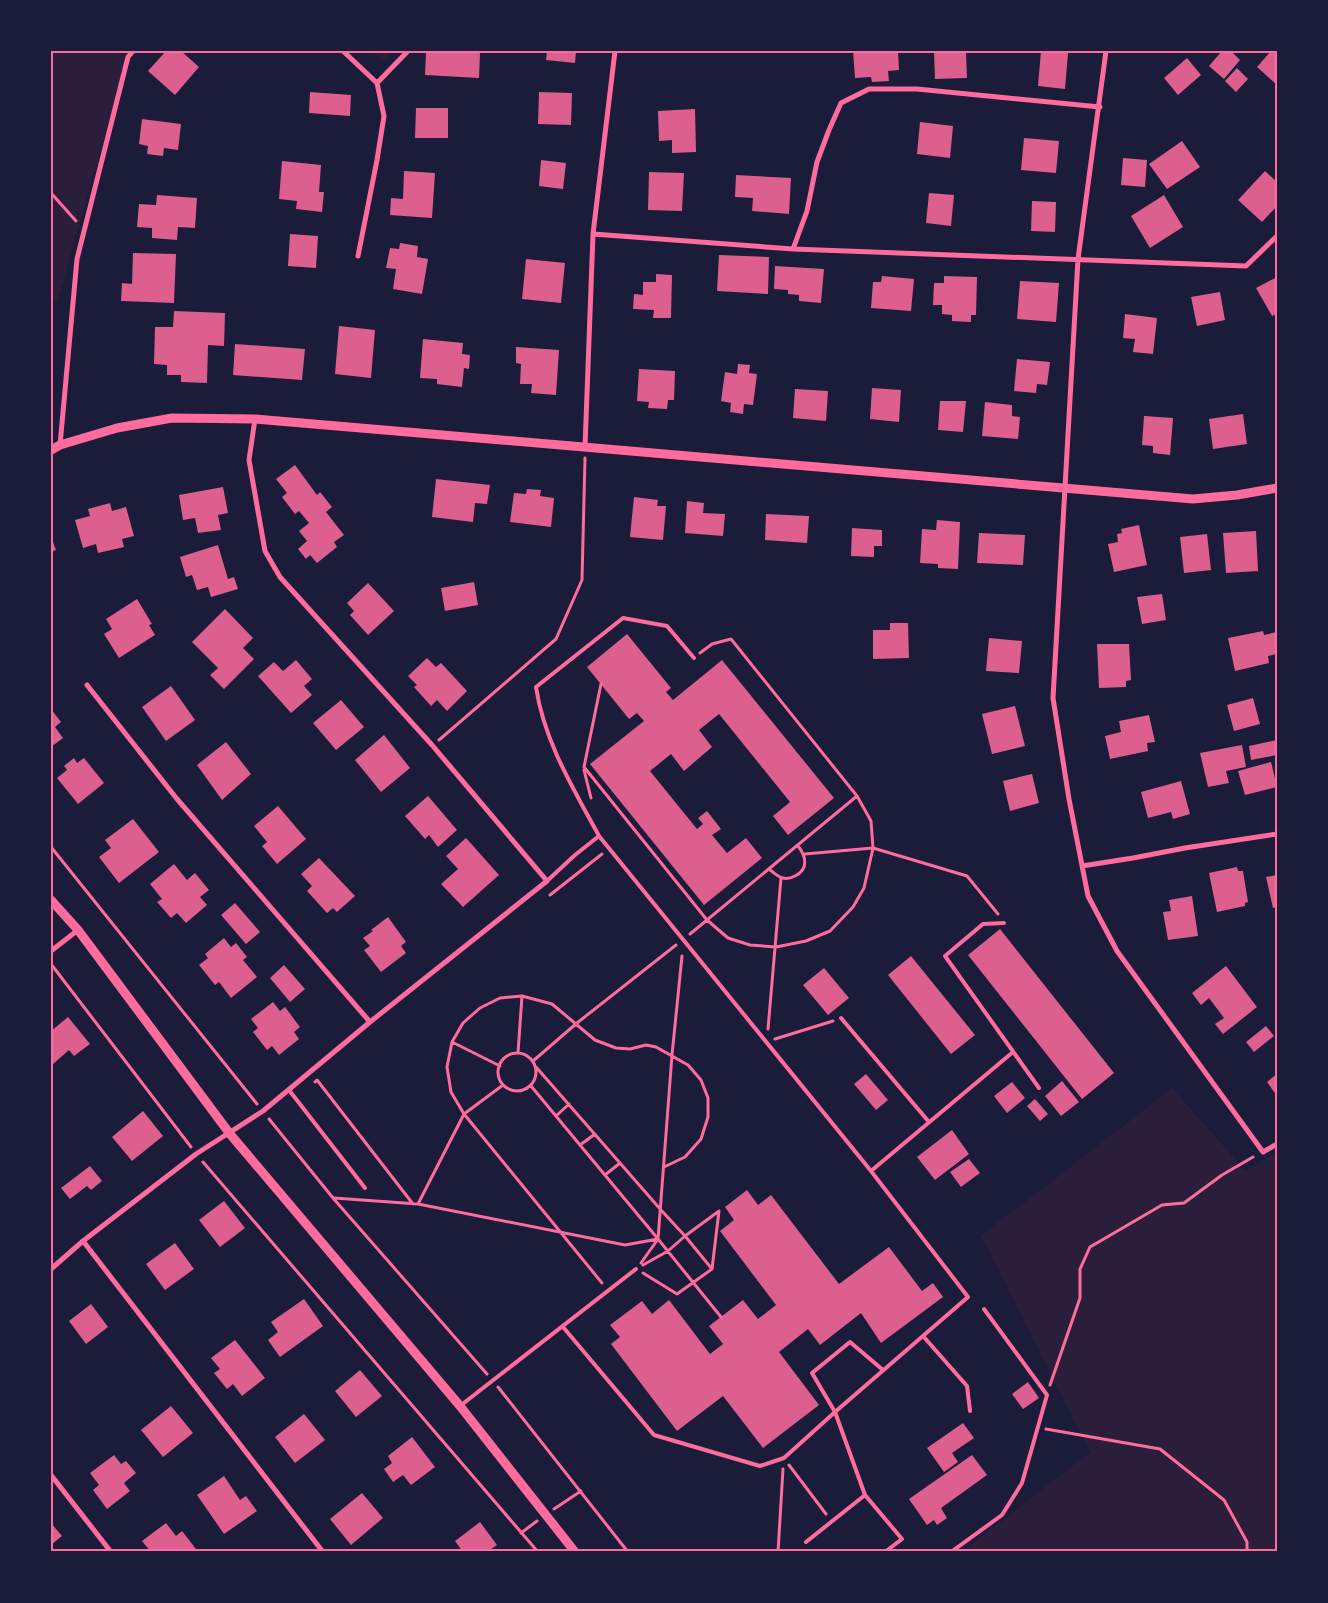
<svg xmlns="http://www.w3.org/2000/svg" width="1328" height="1603" font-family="Montserrat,sans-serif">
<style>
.green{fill:#2a1e3b}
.building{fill:#dd5f8e}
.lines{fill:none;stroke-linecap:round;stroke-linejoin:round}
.path{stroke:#ff6b9d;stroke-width:3}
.service{stroke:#ff6b9d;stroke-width:4}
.minor{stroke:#ff6b9d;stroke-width:5}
.tertiary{stroke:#ff6b9d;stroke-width:9}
.neatline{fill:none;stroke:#ff6b9d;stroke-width:2}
</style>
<rect width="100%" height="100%" fill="#1b1b3a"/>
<!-- green -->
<path class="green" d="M51 51H129L57 303 51 299Z
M371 51H394L384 61Z
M1172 1088 1246 1171 1277 1152V1552H962L1090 1452 981 1236Z"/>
<!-- building -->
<path class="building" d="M166 51H181L199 67 175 95 148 71Z
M426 51 480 53 479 78 425 75Z
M547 51H576L575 63 546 60Z
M853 51H898L899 70 888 71 889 81 872 82 871 77 855 78Z
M934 51H966L967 78 935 79Z
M1041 51 1068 53 1065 89 1038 86Z
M1222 51H1231L1240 60 1224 79 1209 66Z
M1271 51H1277V85L1257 67Z
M1187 58 1201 75 1178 95 1164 78Z
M1237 68 1248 79 1236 92 1225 81Z
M310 92 351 95 350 116 309 113Z
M539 92 572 93 571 125 538 124Z
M416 108H448V138H415Z
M695 109 696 152 672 153V140L659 141 658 111Z
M142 119 181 124 178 150 164 148 163 156 147 154 148 146 139 144Z
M920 122 953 126 950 158 917 154Z
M1024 138 1059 141 1056 173 1021 170Z
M1182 141 1200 167 1167 189 1149 164Z
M1123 158 1147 160 1145 187 1121 185Z
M541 160 566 163 563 189 539 186Z
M282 161 321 165 319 192H324L322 212 296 209 297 201 279 199Z
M404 171 435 173 432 218 390 215 391 198 403 199Z
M1265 171 1277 182V206L1262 222 1238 200Z
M649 172 684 173 682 211 648 210Z
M736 175 791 178 789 214 752 211 753 198 735 197Z
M929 193 954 195 951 226 926 223Z
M157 195 197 198 195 228 178 227 177 240 152 238V228L137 227 139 204 156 205Z
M1164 195 1183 227 1150 248 1131 216Z
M1032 201 1056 202 1055 232 1031 231Z
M290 234 318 236 316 268 288 266Z
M400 243 418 246 417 257 428 259 422 294 393 289 396 269 386 268 390 248 399 249Z
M133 253 176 254 174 303 121 301 122 283 132 284Z
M719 255 769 257 768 294 717 291Z
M526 259 565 263 561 303 522 299Z
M775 266 824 269 821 303 799 301V295L788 294V290L774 289Z
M656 274 672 275 671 318H653L654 310 633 309 634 294 643 295V282H656Z
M882 276 914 279 911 311 871 308 873 282H881Z
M944 276 977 277 976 315H971V322L952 321V315L942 314V305H933L934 283H944Z
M1277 277V314L1272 316 1256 288Z
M1020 281 1059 283 1056 322 1017 319Z
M1220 292 1225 320 1197 326 1191 297Z
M174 311 225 313 224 346 208 345 207 383 181 382V375H167V365L154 364 155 327H173Z
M1125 314 1157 318 1153 354 1133 352 1135 339 1123 338Z
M339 326 375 330 371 378 335 374Z
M423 339 463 343 462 354 470 355 469 369 464 368 462 387 437 384V379L420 378Z
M235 344 305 349 302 380 233 375Z
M516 347 559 350 556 395 531 393 532 384H520L521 364 516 363Z
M1017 359 1050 362 1047 385 1037 384 1036 393 1014 391Z
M738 364 750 365 749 373 757 374 753 405 744 404 743 414 730 412 731 403 721 401 725 372 737 374Z
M639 369 675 371 674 400H668L667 409 648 408 649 402 637 401Z
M872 388 901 390 899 422 870 419Z
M795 389 828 391 826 421 793 418Z
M940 401H966L963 432 938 430Z
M985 402 1012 405V416L1020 417 1018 439 982 436Z
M1243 414 1247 444 1213 449 1209 419Z
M1144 416 1173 418 1170 455 1153 453V446L1142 445Z
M295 465 317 495 320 492 332 507 326 512 344 535 334 542 337 547 317 563 310 555 306 559 298 549 307 541 299 531 309 523 299 511 295 514 282 497 287 493 276 479Z
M436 479 490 485 487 504 475 503 473 522 432 517Z
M223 487 228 513 218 515 221 530 198 533 195 518 183 520 179 495Z
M527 489 541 490 540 496 554 498 551 527 510 522 514 493 526 494Z
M634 497 658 500 657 506H666L663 540 630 537Z
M687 501 704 503 703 513 725 514 723 536 685 533Z
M110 503 112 511 126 507 134 536 122 539 124 547 98 553 96 544 83 548 75 520 90 516 88 509Z
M766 514 809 516 807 543 765 540Z
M937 520 960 522 958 569 938 568V564L920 563 922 529 936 530Z
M1139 525 1147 565 1114 572 1108 544 1118 542 1117 534 1122 533 1121 529Z
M852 528 882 530V546H874V557L851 556Z
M1256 531 1258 571 1226 573 1223 533Z
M979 533 1025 535 1023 565 977 563Z
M1207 534 1211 570 1184 573 1180 537Z
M51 537 56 550 51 552Z
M218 545 228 579 234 577 238 589 211 597 208 587 197 590 192 575 186 577 180 557Z
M474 582 478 605 445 611 441 588Z
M368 583 394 611 368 635 350 615 354 611 347 603Z
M1162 594 1166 620 1142 624 1137 597Z
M137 599 152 624 149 625 155 635 119 658 104 634 112 629 106 619Z
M225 609 253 638 243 648 254 659 224 689 210 675 218 668 192 642Z
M890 623H908L909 658 873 659V630H890Z
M1263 631 1264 635 1277 632V654L1268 656 1269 663 1235 671 1228 638Z
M627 634 671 688 666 692 673 700 722 660 834 798 788 835 773 816 790 802 719 714 699 730 712 747 684 771 671 754 650 771 697 829 703 824 698 818 707 811 721 829 712 835 727 853 746 838 762 858 704 905 590 764 644 721 637 713 629 719 587 667Z
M989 638 1022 641 1019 673 986 671Z
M1097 644H1129L1131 680 1126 681V687L1099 688Z
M427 658 436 667 441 663 467 691 447 711 437 700 431 706 414 687 417 685 408 676Z
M296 660 312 679 304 686 312 695 291 713 258 676 274 662 283 671Z
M171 686 195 720 166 741 142 707Z
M1253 698 1260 724 1234 731 1227 705Z
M341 700 364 727 336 750 313 723Z
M1015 706 1025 746 992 754 982 714Z
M51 709 61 722 55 727 63 738 51 747Z
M1149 715 1155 742 1147 743 1148 751 1110 759 1105 736 1121 732 1119 721Z
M384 735 410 768 381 792 355 760Z
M1277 740V755L1251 760 1249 746Z
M226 742 251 774 222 800 197 765Z
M1242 745 1246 767 1226 771 1229 783 1208 787 1200 753Z
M74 758 77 763 84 758 104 783 78 804 57 778 67 770 64 766Z
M1271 762 1277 787 1245 795 1238 771Z
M1032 774 1039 803 1010 811 1003 781Z
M1181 781 1190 814 1173 819 1171 812 1148 818 1141 792Z
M428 796 457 830 438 847 429 835 425 839 405 816Z
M278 806 306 839 277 864 262 846 267 842 254 826Z
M133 819 159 852 119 883 99 857 111 848 105 840Z
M466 838 499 875 463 907 441 884 458 869 446 856Z
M319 858 355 896 337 912 333 908 327 913 307 891 312 886 301 874Z
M174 864 187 880 195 873 209 890 200 897 207 905 186 923 177 913 171 918 157 902 162 899 150 884Z
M1237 867 1238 871H1243L1248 902 1245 903V906L1217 912 1209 873Z
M1277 875V907L1273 908 1266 877Z
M1192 896 1198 936 1168 940 1163 912 1171 911 1169 900Z
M235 903 260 932 246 944 221 915Z
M388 917 406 942 401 946 406 953 381 972 364 950 370 946 363 938 373 931 371 930Z
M1000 929 1114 1073 1082 1099 968 955Z
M224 938 231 947 236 943 247 957 243 960 257 977 231 998 219 982 215 985 199 965 208 958 205 954Z
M911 956 975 1035 951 1054 888 975Z
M284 965 305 989 290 1002 270 978Z
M1226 966 1257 1007 1223 1034 1215 1024 1224 1018 1209 998 1201 1005 1192 993Z
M824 968 849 998 828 1015 803 985Z
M273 1002 280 1011 285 1007 300 1027 294 1032 299 1039 279 1055 272 1046 267 1050 253 1032 258 1028 251 1019Z
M68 1017 90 1044 74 1056 69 1050 53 1064 51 1062V1031Z
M1266 1026 1274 1036 1254 1052 1246 1042Z
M866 1074 888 1100 876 1110 854 1084Z
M1277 1074V1096L1267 1082Z
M1062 1081 1079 1102 1061 1116 1045 1096Z
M1012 1082 1025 1098 1007 1113 994 1096Z
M1035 1099 1048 1114 1040 1121 1027 1106Z
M143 1111 163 1136 132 1161 112 1137Z
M952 1130 969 1154 935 1180 917 1157Z
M969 1159 980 1173 961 1187 950 1172Z
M90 1166 102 1181 91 1190 87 1186 70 1199 61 1188Z
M747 1190 758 1205 771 1195 839 1284 889 1247 922 1291 933 1283 943 1297 881 1343 861 1313 820 1345 808 1329 779 1352 819 1405 763 1448 723 1396 677 1431 611 1344 620 1337 610 1325 642 1301 652 1314 669 1300 710 1354 723 1344 709 1326 743 1300 758 1319 776 1305 720 1231 734 1220 725 1207Z
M224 1201 245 1228 220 1247 199 1220Z
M175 1243 194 1269 165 1290 146 1264Z
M304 1299 323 1326 280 1357 268 1340 278 1332 271 1322Z
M91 1304 108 1327 86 1344 69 1321Z
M235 1340 265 1378 242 1396 233 1384 227 1389 214 1373 220 1369 211 1358Z
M360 1370 382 1396 356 1417 335 1391Z
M1028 1382 1039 1398 1023 1409 1012 1394Z
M171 1406 193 1433 163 1457 141 1430Z
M304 1414 325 1440 295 1463 275 1437Z
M963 1423 974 1438 952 1453 958 1462 944 1472 927 1448Z
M412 1437 435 1467 411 1485 403 1475 393 1482 384 1469 392 1463 388 1456Z
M114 1455 121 1464 126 1461 136 1473 124 1483 130 1491 107 1509 93 1490 99 1485 90 1473Z
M972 1455 987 1475 941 1508 947 1518 937 1525 934 1520 927 1525 909 1499Z
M224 1476 240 1500 246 1496 257 1511 224 1534 197 1495Z
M362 1493 383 1518 351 1545 330 1519Z
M480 1522 497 1545 487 1552H463L455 1541Z
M51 1523 62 1536 51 1545Z
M166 1523 176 1536 182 1531 196 1549 192 1552H151L142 1541Z"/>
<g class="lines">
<!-- path -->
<path class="path" d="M51 193 76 221
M601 684 584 767 707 920 728 938 750 945 776 947 806 941 830 931 853 907 864 888 873 848 871 821 857 796 731 639 712 644 700 653
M439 740 556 639 582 580 585 458
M584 770 591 798
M51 847 257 1104
M805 854 873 848 967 876 998 914
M769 869C773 872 778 877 783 878 787 879 791 878 795 876 809 869 806 856 798 846
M550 895 602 854
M690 934 857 796
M51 964 191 1147
M768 1029 781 878
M775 1039 833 1021
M452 1042 500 1066
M498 1072a19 19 0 1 1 38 0a19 19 0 1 1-38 0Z
M518 1053 522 996
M533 1061 577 1023 676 945
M536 1067 661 1210 685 1236 712 1269 677 1294 643 1273
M315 1082 317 1080 413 1204
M531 1086 658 1239 721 1317
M556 1116 569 1104
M269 1119 333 1198 487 1374
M580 1145 595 1134
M203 1162 538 1552
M605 1175 620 1163
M334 1198 418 1204 625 1245 658 1239
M418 1204 464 1114 503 1085
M641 1263 658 1239 672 1055 682 956
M643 1265 668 1251 685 1236 719 1211 712 1269
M602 1283 464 1114 451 1092 447 1067 452 1042 463 1023 480 1008 500 998 522 996 552 1004 595 1040 616 1048 630 1049 646 1045 656 1047 688 1065 701 1080 708 1098V1117L701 1139 685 1157 664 1167
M1050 1385 1080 1298V1269L1090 1247 1162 1205 1184 1203 1222 1175 1253 1157
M498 1387 628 1552
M1046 1429 1160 1449 1224 1500 1247 1542V1552
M789 1465 826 1514
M554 1509 581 1491
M521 1533 537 1521
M778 1552 783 1469
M1275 1552 1277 1550"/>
<!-- service -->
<path class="service" d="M599 836C573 788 544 741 536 687L623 618 667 626 694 658
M547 881 575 855 599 836 871 1171 968 1297 835 1412 865 1495 902 1539 885 1552
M1004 923 983 924 945 956 1039 1088
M841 1018 929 1122
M289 1090 365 1188
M871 1171 1013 1052
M563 1327 654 1435 760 1466 784 1458 835 1412 812 1373 850 1342 883 1370
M923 1336 967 1386 970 1411
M460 1406 636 1269
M806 1542 865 1495
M951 1552 1002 1515 1022 1483 1047 1395 984 1309"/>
<!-- minor -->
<path class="minor" d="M343 51 377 83 408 51
M1106 51 1078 259 1053 698 1069 799 1088 896 1117 951 1263 1152 1277 1144
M593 234 793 249 1246 266 1277 236
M793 249 807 211 817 162 829 130 841 103 869 89H917L1100 107
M358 256 377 160 384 116 377 83
M60 445 77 259 128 57 133 51
M585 447 593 234 615 51
M87 685 177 799 370 1022
M1082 866 1133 858 1185 848 1277 834
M51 951 78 930
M83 1241 323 1552
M51 1269 83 1241 196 1154 263 1111 370 1022 547 881 432 745 280 577 265 551 249 460 255 419
M51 1475 111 1552"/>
<!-- tertiary -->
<path class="tertiary" d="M51 450 60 445 117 428 172 418 255 419 1193 499 1237 495 1277 488
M51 900 78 930 230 1134 460 1406 575 1552"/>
</g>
<!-- border -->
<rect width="1328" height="1603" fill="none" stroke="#1b1b3a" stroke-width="105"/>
<rect x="52" y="52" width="1224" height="1498" class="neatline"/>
</svg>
